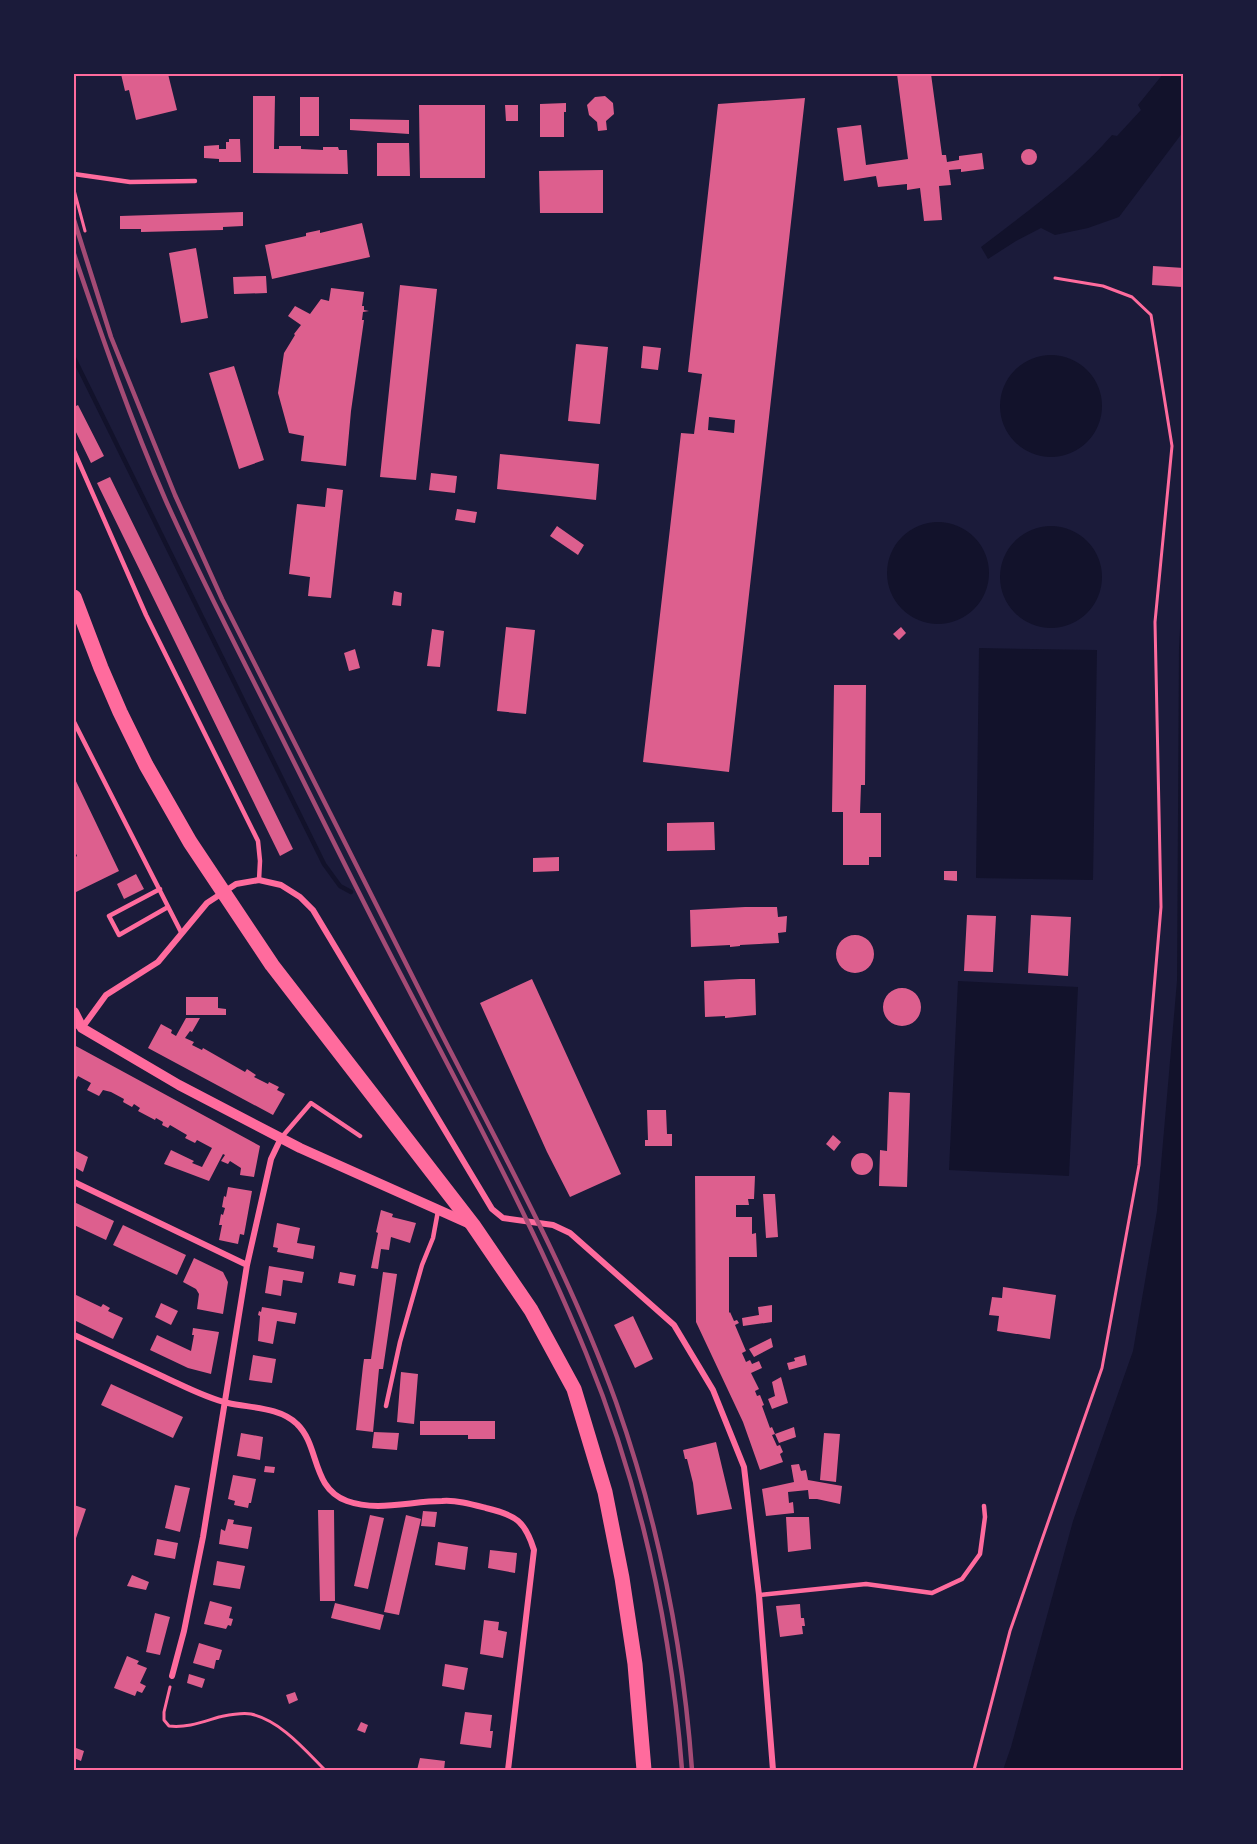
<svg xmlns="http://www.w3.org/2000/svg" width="1257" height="1844" font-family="'DM Sans',sans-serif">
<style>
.water{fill:#12122b}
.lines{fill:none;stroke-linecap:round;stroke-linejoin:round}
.stream{stroke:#12122b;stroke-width:4.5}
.building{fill:#dd5f8e;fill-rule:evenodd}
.path{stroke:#ff6b9d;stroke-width:3}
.service{stroke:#ff6b9d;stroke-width:4.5}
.minor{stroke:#ff6b9d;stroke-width:6}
.tertiary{stroke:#ff6b9d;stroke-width:10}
.primary{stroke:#ff6b9d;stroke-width:15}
.rail{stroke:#a44b75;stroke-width:4.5}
.neatline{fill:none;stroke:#ff6b9d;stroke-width:2}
</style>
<rect width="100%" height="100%" fill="#1b1b3a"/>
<!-- water -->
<path class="water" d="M1163 74H1183V132L1119 217 1088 228 1055 235 1041 228 1016 241 988 259 981 247C1026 212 1074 179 1112 135L1117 136 1141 110 1138 105Z
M1000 406a51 51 0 1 1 102 0a51 51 0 1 1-102 0Z
M887 573a51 51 0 1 1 102 0a51 51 0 1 1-102 0Z
M1000 577a51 51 0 1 1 102 0a51 51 0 1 1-102 0Z
M1183 573V1770H1003L1011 1747 1073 1521 1133 1351 1157 1211 1177 981 1179 648Z
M979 648 1097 650 1093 880 976 878Z
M958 981 1078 987 1069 1176 949 1170Z"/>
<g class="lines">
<!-- stream -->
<path class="stream" d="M74 358 324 864 340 886 351 892"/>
</g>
<!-- building -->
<path class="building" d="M121 74H168L177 110 136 120 129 90 125 91Z
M897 74H931L942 155H946L947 162 959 160V156L982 153 984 169 961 172V169L949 170 951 185 939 186 942 220 924 221 920 188 907 190V184L878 187 876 176 844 181 837 128 861 125 866 165 908 159Z
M253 96H275L274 149H279V146H301V149L323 150V147H338L339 150H347L348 174 253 173Z
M605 96 613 103 614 114 606 121 607 130 598 131 597 122 589 115 587 105 595 97Z
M300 97H319V136H300Z
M805 98 729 772 643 762 681 433 694 434 702 374 688 372 718 104ZM709 417 735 420 734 433 708 430Z
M566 103V112H564V137H540V104Z
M419 105H485V178H420Z
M505 105H518V121H506Z
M350 119 409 120V134L350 130Z
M229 139H240L241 162H219V159L204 158V146L219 145V149H226V142H229Z
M377 143H409L410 176H377Z
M1021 157a8 8 0 1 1 16 0a8 8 0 1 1-16 0Z
M603 170V213H540L539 171Z
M243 212V226L223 227V230L141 232V229H120V216Z
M362 223 370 257 272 279 265 245 306 236V233L320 230V233Z
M196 248 208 318 181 323 169 253Z
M1153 266 1184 268 1182 287 1152 285Z
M266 276 267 293 234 294 233 277Z
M400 285 437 289 416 480 380 477Z
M331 288 364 292 362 306H364V310L369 311 363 312 362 320H364L351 411 346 466 301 461 304 436 289 433 278 393 284 353 295 335 294 334 301 325 288 316 295 306 310 314 321 299 329 301Z
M576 344 608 347 600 424 568 421Z
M643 346 661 348 658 370 641 368Z
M234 366 264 460 239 469 209 373Z
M78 405 104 456 91 463 74 428V407Z
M500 454 599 464 596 500 497 489Z
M431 473 457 476 455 493 429 490Z
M110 477 293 849 280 856 97 483Z
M327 488 343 490 331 598 308 596 310 577 289 574 297 504 325 507Z
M457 509 477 512 475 523 455 520Z
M557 526 584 545 578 555 550 536Z
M394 591 402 593 401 606 392 605Z
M506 627 535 630 526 714 497 711Z
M901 627 906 633 899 640 893 634Z
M432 629 444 631 440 667 427 666Z
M355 649 360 668 349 671 344 653Z
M834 685H866L865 785H861L860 813H881V857H869V865H843V812H832Z
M74 777 119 871 74 893V858L77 856 74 849Z
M714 822 715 850 667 851V823Z
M559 857V871L533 872V858Z
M944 871H957V881L944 880Z
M136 874 144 889 124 899 117 884Z
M745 907H777L778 917 787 916 786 932 778 933 779 943 740 945V946L730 947V945L691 947 690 910Z
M967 915 996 916 993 972 964 971Z
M1031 915 1071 917 1068 976 1028 973Z
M836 954a19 19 0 1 1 38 0a19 19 0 1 1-38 0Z
M532 979 621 1174 570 1197 547 1152 480 1003Z
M740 979H755L756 1015 725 1018V1016L705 1017 704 981Z
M883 1007a19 19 0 1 1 38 0a19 19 0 1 1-38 0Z
M186 997H218V1008L226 1009V1015H186Z
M186 1018H200L192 1032 190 1031 185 1038 194 1042 192 1045 202 1050 203 1048 245 1072 247 1069 256 1075 254 1077 268 1084 269 1082 279 1087 277 1090 285 1094 273 1115 148 1048 161 1024 172 1030 171 1033 176 1036Z
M74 1045 260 1146 254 1177 240 1175 241 1168 230 1161 228 1164 221 1161 225 1155 223 1154 209 1181 164 1164 171 1150 194 1161 192 1163 202 1167 212 1148 197 1140 195 1143 185 1138 187 1135 170 1125 168 1128 162 1125 163 1122 156 1118 155 1120 138 1111 140 1108 134 1104 132 1107 123 1102 124 1099 111 1092 103 1090 99 1096 87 1090 91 1083 78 1076 76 1080 74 1078Z
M889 1092 910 1093 907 1187 879 1186 880 1150 887 1151Z
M647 1110H666L667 1134H672V1146H645V1140H648Z
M833 1135 841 1142 834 1151 826 1144Z
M74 1150 88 1157 83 1172 76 1168 74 1173Z
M851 1164a11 11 0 1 1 22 0a11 11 0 1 1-22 0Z
M695 1176H755L754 1199H748L749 1205H736V1217H752V1234L756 1233 757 1257H729V1313L730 1312 734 1321 737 1320 739 1323 735 1325 746 1351 742 1353 746 1362 750 1360 752 1364 759 1361 762 1368 751 1373 759 1389 755 1391 757 1396 760 1395 764 1405 762 1406 770 1428 772 1427 775 1434 772 1435 777 1446 780 1445 783 1452 780 1454 783 1462 760 1470 743 1422 696 1322Z
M228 1187 252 1191 244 1235 240 1234 238 1244 219 1240 222 1225H219L221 1214 223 1215 225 1208 222 1207 224 1196 226 1197Z
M763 1194H775L778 1237 766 1238Z
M74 1202 114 1221 106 1240 74 1225Z
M381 1210 393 1214 392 1217 416 1223 410 1243 391 1237 389 1250 381 1249 378 1269 371 1268 378 1233 376 1232Z
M277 1223 300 1228 297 1243 315 1246 313 1259 277 1252 278 1248 273 1247Z
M123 1225 186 1255 177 1275 113 1245Z
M194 1258 223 1272 228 1282 223 1314 197 1309 199 1294 196 1289 183 1282Z
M269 1266 304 1272 302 1283 283 1280 281 1296 265 1293Z
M340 1272 356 1275 354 1286 338 1283Z
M383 1272 397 1274 383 1369H379L373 1432 356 1430 363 1366 364 1359H371Z
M1003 1287 1056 1295 1050 1339 997 1331 999 1316 989 1315 992 1297 1002 1298Z
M74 1294 101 1307 103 1304 110 1308 108 1311 123 1318 113 1339 74 1320Z
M161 1303 178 1311 171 1325 155 1317Z
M772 1305V1322L743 1326 742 1318 759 1315 758 1307Z
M262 1307 297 1313 295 1324 277 1321 273 1344 258 1341 260 1316 258 1315 259 1311 261 1312Z
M633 1316 653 1359 635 1368 614 1325Z
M193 1328 219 1332 211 1374 188 1368 150 1350 157 1335 191 1351 194 1335H192Z
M771 1338 773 1347 754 1357 749 1349Z
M253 1355 276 1359 272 1383 249 1380Z
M805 1355 807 1365 789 1370 787 1363 795 1361 794 1358Z
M401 1372 418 1374 414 1424 397 1422Z
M781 1377 788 1403 772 1409 768 1399 775 1396 772 1382Z
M111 1384 183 1417 173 1438 101 1405Z
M420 1421H495V1439H468V1435H420Z
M794 1427 796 1437 779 1443 775 1434Z
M374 1432 399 1433 397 1450 372 1448Z
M241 1433 263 1437 260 1460 237 1456Z
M824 1433 840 1434 836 1482 820 1480Z
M716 1442 732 1509 697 1515 693 1483 687 1459H685L683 1450Z
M799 1464 801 1471 806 1470 808 1480 842 1486 840 1504 817 1499H809L808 1490 788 1492 789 1503 793 1502 794 1513 766 1516 762 1489 794 1482 791 1465Z
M265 1466 275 1467 274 1473 264 1472Z
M233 1475 256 1479 251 1503H249L248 1508 234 1505 235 1501 228 1499Z
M175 1485 190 1488 180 1532 165 1528Z
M74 1505 86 1509 74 1544Z
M318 1510H334L335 1601H320Z
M423 1511 437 1512 435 1527 421 1526Z
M370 1515 384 1518 368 1589 354 1586Z
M406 1515 421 1519 399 1615 384 1612Z
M786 1517H809L811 1549 788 1552Z
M228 1519 234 1520 233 1524 252 1527 248 1549 219 1544 221 1529 225 1531Z
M157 1539 178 1543 175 1559 154 1555Z
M438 1542 468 1547 465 1570 435 1565Z
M490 1550 517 1553 515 1573 488 1568Z
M217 1561 245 1566 240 1589 213 1585Z
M132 1575 149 1582 146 1590 127 1586Z
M210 1601 232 1607 229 1618 233 1619 231 1626 228 1625 226 1629 204 1624Z
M335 1603 384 1615 380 1630 331 1618Z
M800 1604 801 1618H804L805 1626H802L803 1634 780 1637 776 1606Z
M155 1613 170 1617 160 1655 146 1652Z
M484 1620 499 1622 498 1630 507 1632 503 1658 480 1654Z
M199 1643 222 1650 219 1660H216L214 1669 193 1663Z
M127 1656 139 1661 137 1664 147 1668 140 1683 146 1686 142 1693 137 1691 135 1696 114 1688Z
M445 1664 468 1668 464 1690 442 1686Z
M189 1674 205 1679 202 1688 187 1683Z
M295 1692 298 1700 289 1704 286 1695Z
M465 1712 492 1715 490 1731H493L491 1748 460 1744Z
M361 1722 368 1725 365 1733 357 1730Z
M76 1748 84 1751 81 1761 74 1758Z
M420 1758 445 1761 444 1770H417Z"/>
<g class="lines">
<!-- path -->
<path class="path" d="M74 190 85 231
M170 1687 164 1712V1720L169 1726C187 1728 202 1722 219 1717 229 1715 241 1712 251 1714 281 1721 305 1750 325 1770
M974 1770 1010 1631 1102 1368 1139 1165 1161 907 1155 622 1172 446 1151 315 1132 297 1103 286 1055 278"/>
<!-- service -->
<path class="service" d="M74 174 130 182 195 181
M74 451 146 615 258 841 260 861 259 880
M74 722 181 932
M160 889 109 916 119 935 168 907
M281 1138 311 1103 360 1136
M386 1406 400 1342 422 1265 433 1238 438 1211
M759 1595 866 1584 932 1593 962 1579 980 1554 985 1517 984 1506"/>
<!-- minor -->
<path class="minor" d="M74 1024 82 1028 106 995 158 962 207 903 236 884 259 880 281 885 300 897 313 910 492 1209 503 1218 553 1225 570 1233 674 1325 713 1390 744 1467 759 1595 773 1770
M74 1182 247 1265
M74 1335C104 1349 134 1363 164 1377 184 1386 206 1398 228 1403 250 1408 280 1407 297 1424 320 1446 311 1488 347 1501 377 1512 411 1501 442 1501 457 1500 471 1504 486 1508 516 1515 525 1521 534 1550L508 1770
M172 1676 184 1631 203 1537 247 1265 271 1159 281 1138"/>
<!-- tertiary -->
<path class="tertiary" d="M74 1012 82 1028 179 1085 300 1148 470 1224"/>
<!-- primary -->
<path class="primary" d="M74 597 101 668 120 712 146 765 190 842 272 965 473 1225 531 1310 574 1389 605 1492 622 1578 635 1664 644 1770"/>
<!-- rail -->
<path class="rail" d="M74 220 111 337 175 495 222 599C294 742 366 884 438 1027 501 1150 569 1272 616 1402 658 1521 683 1645 692 1770
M74 254C102 337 131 421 166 501 200 577 238 650 275 724 312 798 348 872 386 946 455 1080 529 1213 586 1353 641 1487 671 1627 682 1770"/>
</g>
<!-- border -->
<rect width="1257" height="1844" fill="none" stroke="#1b1b3a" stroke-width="150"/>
<rect x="75" y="75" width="1107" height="1694" class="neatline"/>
</svg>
